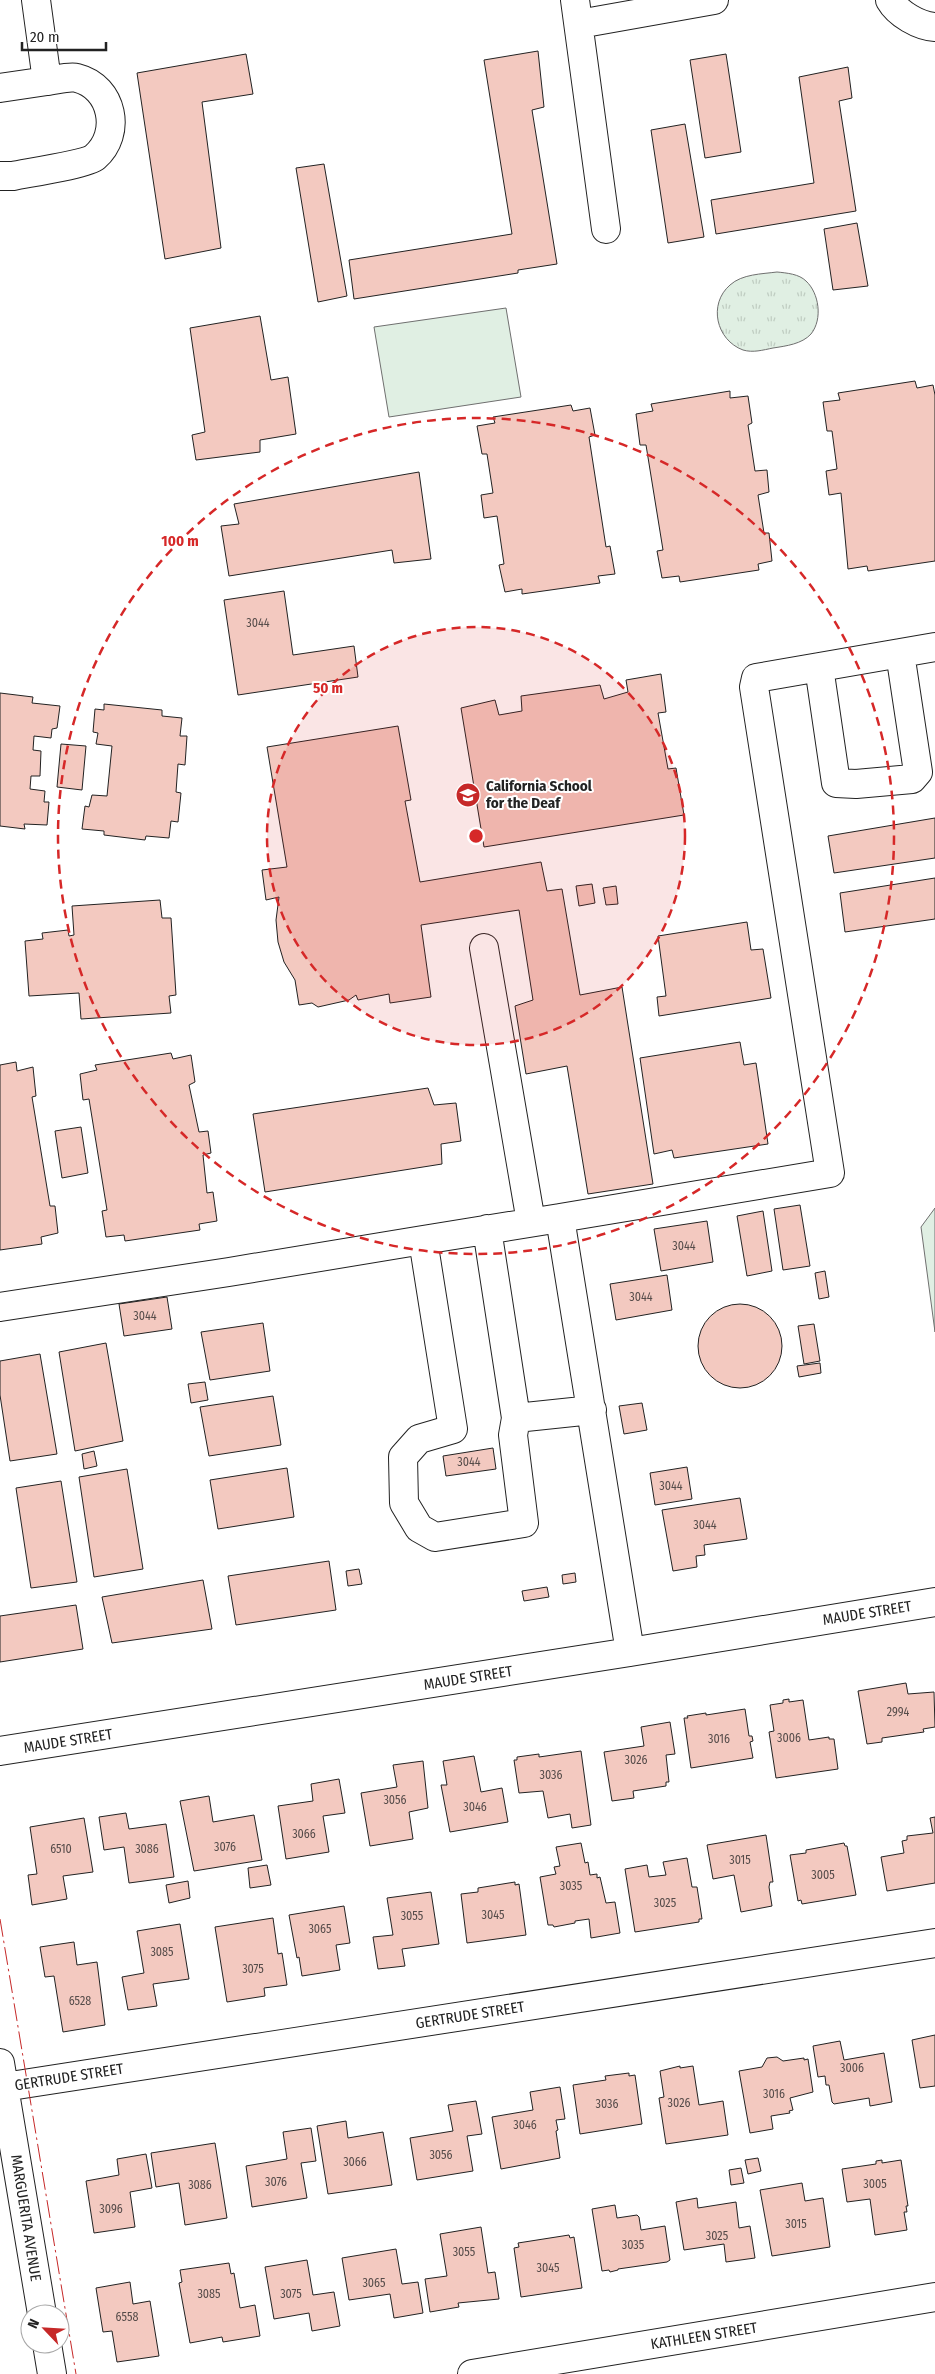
<svg xmlns="http://www.w3.org/2000/svg" width="935" height="2374" font-family="'Fira Sans Condensed',sans-serif">
<style>
.park{fill:url(#park-tufts);stroke:#6f6f6f}
.garden{fill:#e0efe3;stroke:#6f6f6f}
.building{fill:#f3c9c0;stroke:#222}
.lines{fill:none;stroke-linecap:round;stroke-linejoin:round}
.minor-casing{stroke:#222;stroke-width:30}
.minor{stroke:#fff;stroke-width:28}
.power{stroke:#c62828;stroke-width:1;stroke-dasharray:18 4 2.5 4;stroke-linecap:butt}
.ring{fill:none;stroke:#d62828;stroke-width:2.5;stroke-dasharray:9 6}
.labels{text-anchor:middle;stroke-width:4;stroke-linejoin:round;paint-order:stroke}
.number-label{font-size:12px;fill:#564c4a}
.poi-label{font-size:15px;font-weight:bold;fill:#222;stroke:#fff;text-anchor:start}
.street-label{font-size:15px;fill:#222;stroke:#fff}
.centre{fill:#d62828;stroke:#fff;stroke-width:2.5}
.ring-label{font-size:15px;text-anchor:middle;font-weight:bold;fill:#d62828;stroke:#fff;stroke-width:4;stroke-linejoin:round;paint-order:stroke}
</style>
<defs>
<pattern id="park-tufts" width="24" height="20" patternUnits="userSpaceOnUse" patternTransform="scale(1.25)"><rect width="24" height="20" fill="#e0efe3"/><path d="M3 7l-1-3M5 7V3M7 7l1-3M15 17l-1-3M17 17v-4M19 17l1-3" fill="none" stroke="#c0cdc2"/></pattern>
</defs>
<rect width="100%" height="100%" fill="#fff"/>
<!-- park -->
<path class="park" d="M777 272C787 273 799 274 806 281 819 293 823 319 811 334 802 344 786 346 773 348 763 350 753 353 743 350 716 340 708 304 730 285 742 274 762 274 777 272Z"/>
<!-- garden -->
<path class="garden" d="M506 308 521 397 389 417 374 327Z
M935 1208V1332L921 1227Z"/>
<!-- building -->
<path class="building" d="M538 51 544 107 532 110 557 264 518 270V273L354 299 349 260 512 234 484 60Z
M246 54 253 94 202 102 221 248 165 259 137 73Z
M726 54 741 152 705 158 690 60Z
M848 67 852 98 839 101 856 211 716 234 711 200 814 183 799 77Z
M685 124 704 237 668 243 651 130Z
M324 164 347 296 318 302 296 168Z
M857 223 868 286 833 290 824 229Z
M260 316 271 380 288 377 296 434 260 440V452L196 460 192 435 205 432 190 328Z
M915 381 917 388 933 385 935 395V561L868 571 867 566 848 569 841 493 829 495 826 471 837 469 832 431H827L823 402 840 400 838 393Z
M730 391V398L748 396 752 423 748 425 755 471 767 470 769 492 758 495 764 533H769L772 561 758 564 759 570 680 582 679 576 662 578 657 551 663 550 646 445H640L636 414 653 411 651 404Z
M571 405 573 411 590 408 595 435 589 437 606 547 610 546 615 574 598 576 600 583 522 594V589L505 592 499 565 504 564 497 516 484 518 481 495 493 493 487 454H482L477 426 495 423 493 417Z
M419 472 431 559 394 563 392 550 229 576 221 526 239 524 234 504Z
M284 591 293 655 354 646 358 677 238 695 224 600Z
M661 674 666 712 658 713 668 769 676 768 684 815 484 847 461 708 495 700 499 715 522 711 521 696 600 685 604 699 628 692 626 680Z
M0 693 33 697 32 703 60 706 57 728 52 729 51 738 34 736 33 750 41 751 40 776H31L30 789 45 791 44 802H49L47 825 24 824 25 829 0 826Z
M104 704 162 710V716L182 718 180 736H187L185 765 178 764 176 792 181 793 178 822 171 821 169 838 146 836 145 840 104 835V831L82 829 85 806 89 807 92 795 107 796 112 746 96 744 98 733 93 732 95 709 104 710Z
M398 726 411 800 405 801 420 882 541 862 547 891 562 889 580 995 622 987 653 1184 588 1194 567 1066 526 1074 515 1006 533 1000 519 910 421 925 431 997 390 1003 389 994 358 1000 356 995 349 1000 318 1007 312 1003 299 1005 295 980 284 962 278 942 276 920 279 897 266 900 262 870 287 867 267 747Z
M61 744 86 746 82 790 57 787Z
M935 818V858L834 873 828 836Z
M935 878V919L845 932 840 893Z
M592 884 595 903 579 906 576 886Z
M616 886 618 904 606 905 603 888Z
M160 900 162 918H171L176 995 169 996 171 1013 81 1019 79 993 29 996 25 941 43 939 42 933 68 930 69 936 74 935 72 906Z
M747 922 751 950 763 949 771 998 659 1016 657 997 666 996 658 936Z
M740 1042 744 1065 756 1063 768 1144 674 1158 672 1150 654 1154 640 1058Z
M171 1053 173 1059 191 1055 195 1082 189 1085 199 1132 208 1131 211 1153 203 1155 207 1193 213 1192 217 1221 199 1224 200 1230 125 1241 124 1235 106 1237 102 1211 107 1210 89 1099 83 1100 80 1074 97 1070 95 1065Z
M16 1062 17 1071 33 1067 36 1096 32 1097 50 1206H55L58 1233 41 1237 42 1244 0 1250V1065Z
M428 1088 434 1105 456 1103 461 1141 441 1144 442 1164 265 1192 253 1114Z
M81 1127 88 1173 62 1178 55 1131Z
M800 1205 810 1266 783 1270 774 1209Z
M763 1211 772 1271 747 1276 737 1216Z
M707 1221 713 1262 661 1271 654 1229Z
M825 1271 829 1297 819 1299 815 1273Z
M667 1275 672 1310 616 1320 610 1284Z
M167 1297 172 1329 124 1336 119 1304Z
M698 1346a42 42 0 1 1 84 0a42 42 0 1 1-84 0Z
M263 1323 270 1371 210 1380 201 1332Z
M814 1324 820 1361 804 1364 798 1326Z
M106 1343 123 1441 75 1451 59 1352Z
M40 1354 57 1454 10 1461 0 1395V1361Z
M820 1363 821 1373 799 1377 797 1366Z
M205 1382 208 1400 191 1403 188 1384Z
M273 1396 281 1445 209 1456 200 1407Z
M642 1403 647 1430 624 1434 619 1406Z
M493 1448 496 1469 446 1476 443 1456Z
M94 1451 97 1466 84 1469 82 1454Z
M687 1467 692 1499 655 1505 650 1473Z
M287 1468 294 1517 218 1529 210 1480Z
M127 1469 143 1569 94 1577 79 1477Z
M61 1481 77 1582 31 1588 16 1488Z
M740 1498 747 1539 704 1545 705 1555 696 1556 697 1567 673 1571 662 1510Z
M329 1561 336 1610 236 1625 228 1576Z
M359 1569 362 1584 348 1586 346 1571Z
M575 1573 576 1582 563 1584 562 1575Z
M203 1580 212 1629 112 1643 102 1597Z
M547 1587 549 1597 524 1601 522 1591Z
M76 1605 83 1649 0 1662V1616Z
M906 1683 908 1694 934 1692 935 1727 923 1729 924 1732 882 1738V1742L867 1744 858 1691Z
M789 1699V1702L803 1700 809 1740 829 1737V1739H834L838 1769 776 1778 769 1732 774 1731 770 1705 783 1703V1700Z
M745 1709 749 1736H752L753 1741 750 1742 753 1758 691 1768 684 1718H688L687 1716 706 1713V1715Z
M670 1722 675 1754 666 1755 669 1782H666V1786L633 1791 634 1798 612 1801 604 1752 644 1746 641 1727Z
M581 1751 591 1825 572 1828 570 1814 548 1818 543 1791 519 1793 514 1760H517V1757L539 1754V1757Z
M474 1756 481 1792 502 1788 508 1822 450 1832 441 1785H447L443 1761Z
M423 1761 428 1808 409 1812 413 1839 370 1846 361 1793 397 1787 393 1765Z
M339 1779 345 1813 323 1816 329 1852 286 1859 278 1806 313 1801 311 1784Z
M209 1796 213 1822 254 1815 262 1860 194 1871 180 1801Z
M126 1813 129 1829 166 1824 174 1877 129 1883 124 1847 104 1850 99 1817Z
M935 1817V1883L887 1891 881 1857 904 1853 902 1841 907 1840V1836L933 1833 930 1818Z
M84 1818 93 1872 63 1876 67 1899 32 1905 28 1875 37 1874 30 1827Z
M766 1835 773 1882H770L769 1887 772 1906 741 1912 734 1875 713 1879 707 1845Z
M581 1843 585 1863 588 1862 590 1875 597 1874V1878L600 1877 606 1903 615 1902 620 1933 591 1938 589 1919 575 1921V1923L554 1927 553 1925H548L540 1877 556 1874 554 1867 560 1866 556 1847Z
M844 1843 845 1846H847L856 1895 802 1904 801 1900 798 1901 790 1855 806 1853V1850Z
M687 1858 692 1887H697L702 1919H699V1922L635 1932 625 1869 647 1865 649 1877 666 1875 663 1862Z
M267 1865 271 1885 250 1888 248 1868Z
M188 1881 190 1898 169 1903 166 1885Z
M515 1882V1885L519 1884 526 1935 467 1943 461 1894 478 1892V1888Z
M431 1892 439 1944 402 1949 405 1966 378 1969 373 1937 393 1935 387 1898Z
M344 1906 350 1943 336 1945 340 1970 302 1976 299 1957 297 1958 289 1915Z
M273 1918 278 1954 282 1953 287 1985 264 1988 265 1996 227 2002 215 1927Z
M180 1924 189 1979 153 1984 157 2006 128 2010 122 1977 144 1973 137 1931Z
M74 1942 77 1965 97 1962 105 2025 63 2032 54 1976 45 1977 40 1947Z
M935 2035V2086L920 2088 912 2040Z
M840 2041 844 2060 884 2053 892 2102 870 2106 869 2098 834 2104 832 2102 829 2085H826L825 2076 818 2077 813 2046Z
M777 2057 783 2061 804 2058V2060L808 2059 813 2092 790 2098 793 2110 789 2111 790 2113 771 2116 773 2129 750 2133 739 2071 762 2067 767 2058Z
M680 2066V2068L693 2066 699 2105 723 2101 728 2135 666 2144 659 2098 664 2097 660 2071Z
M629 2073V2076L635 2075 642 2124 580 2134 573 2085 606 2080 605 2076Z
M560 2087 565 2119 556 2120 558 2130 556 2131 560 2158 501 2169 492 2117 533 2110 530 2092Z
M476 2101 482 2134 467 2136 473 2171 417 2180 410 2138 453 2131 448 2105Z
M346 2121 348 2138 383 2132 392 2185 328 2194 317 2126Z
M311 2128 316 2161 301 2163 307 2198 252 2207 246 2166 287 2159 283 2132Z
M215 2143 227 2218 185 2225 179 2183 156 2187 151 2153Z
M146 2154 152 2188 130 2192 135 2227 94 2233 86 2181 119 2175 117 2159Z
M758 2158 761 2171 748 2174 745 2160Z
M882 2160V2163L901 2160 908 2206H906L907 2212H904L907 2230 875 2235 870 2199 847 2202 842 2169 876 2164V2161Z
M741 2168 744 2183 731 2185 729 2170Z
M802 2183 805 2201 823 2198 830 2247 772 2256 760 2190Z
M697 2198 698 2208 736 2202 739 2228 750 2226 755 2258 726 2262 724 2244 684 2250 676 2202Z
M615 2205 617 2218 637 2215 639 2217 641 2230 665 2226 670 2260 667 2262 618 2269V2270L610 2272 609 2270 602 2271 592 2209Z
M481 2227 488 2273 495 2272 499 2299 458 2303 459 2307 430 2312 425 2279 447 2276 440 2234Z
M569 2235 570 2238 574 2237 582 2288 521 2297 514 2248 519 2247 518 2243Z
M396 2249 402 2284 418 2282 423 2313 394 2318 390 2294 349 2300 342 2258Z
M307 2260 313 2295 334 2292 340 2326 312 2331 309 2313 274 2319 265 2267Z
M229 2263 231 2274 234 2273 240 2308 255 2305 260 2336 223 2342 222 2337 190 2343 179 2283 182 2282 180 2270Z
M130 2282 133 2304 150 2301 159 2356 117 2362 112 2331 103 2332 96 2288Z"/>
<g class="lines">
<defs>
<path id="minor" d="M575 0 606 229
M890 0C898 14 919 26 935 27
M579 24 714 0
M0 88 47 81
M0 176H13C27 173 87 164 95 157 122 134 113 87 77 78 69 76 56 80 47 81L36 0
M819 667 836 783 856 784 912 779 918 772 900 653
M484 948 531 1222
M560 1218 830 1173 754 687 756 678 935 647
M487 1229 516 1418
M0 1307 229 1272 423 1240
M592 1410 516 1418 513 1435 524 1523 435 1537 419 1528 404 1503 403 1457 419 1439 453 1429 423 1240 560 1218 630 1652
M0 1751 630 1652 935 1602
M0 2063 42 2314
M4 2087 935 1943
M47 2344 52 2374
M472 2374 935 2297"/>
</defs>
<!-- minor casing -->
<use href="#minor" class="minor-casing"/>
<!-- minor -->
<use href="#minor" class="minor"/>
<!-- power -->
<path class="power" d="M0 1919 76 2374"/>
</g>
<!-- distance rings -->
<circle cx="476" cy="836" r="209" fill="#d62828" fill-opacity=".12"/>
<g class="ring">
<circle cx="476" cy="836" r="209"/>
<circle cx="476" cy="836" r="418"/>
</g>
<!-- icons -->
<defs>
<symbol id="school-disc" viewBox="-11 -11 22 22"><circle r="9.5" fill="#c62828" stroke="#fff"/><path d="M0-5L7-2L0 1L-7-2ZM-4 1L0 2.5L4 1V4Q0 6-4 4Z" fill="#fff"/></symbol>
</defs>
<g fill-rule="evenodd">
<use href="#school-disc" x="454" y="781" width="28" height="28"/>
</g>
<g class="labels">
<!-- number labels -->
<g class="number-label">
<text x="258" y="627">3044</text>
<text x="684" y="1250">3044</text>
<text x="641" y="1301">3044</text>
<text x="145" y="1320">3044</text>
<text x="469" y="1466">3044</text>
<text x="671" y="1490">3044</text>
<text x="705" y="1529">3044</text>
<text x="898" y="1716">2994</text>
<text x="789" y="1742">3006</text>
<text x="719" y="1743">3016</text>
<text x="636" y="1764">3026</text>
<text x="551" y="1779">3036</text>
<text x="395" y="1804">3056</text>
<text x="475" y="1811">3046</text>
<text x="304" y="1838">3066</text>
<text x="225" y="1851">3076</text>
<text x="61" y="1853">6510</text>
<text x="147" y="1853">3086</text>
<text x="740" y="1864">3015</text>
<text x="823" y="1879">3005</text>
<text x="571" y="1890">3035</text>
<text x="665" y="1907">3025</text>
<text x="493" y="1919">3045</text>
<text x="412" y="1920">3055</text>
<text x="320" y="1933">3065</text>
<text x="162" y="1956">3085</text>
<text x="253" y="1973">3075</text>
<text x="80" y="2005">6528</text>
<text x="852" y="2072">3006</text>
<text x="774" y="2098">3016</text>
<text x="679" y="2107">3026</text>
<text x="607" y="2108">3036</text>
<text x="525" y="2129">3046</text>
<text x="441" y="2159">3056</text>
<text x="355" y="2166">3066</text>
<text x="276" y="2186">3076</text>
<text x="875" y="2188">3005</text>
<text x="200" y="2189">3086</text>
<text x="111" y="2213">3096</text>
<text x="796" y="2228">3015</text>
<text x="717" y="2240">3025</text>
<text x="633" y="2249">3035</text>
<text x="464" y="2256">3055</text>
<text x="548" y="2272">3045</text>
<text x="374" y="2287">3065</text>
<text x="209" y="2298">3085</text>
<text x="291" y="2298">3075</text>
<text x="127" y="2321">6558</text>
</g>
<!-- poi labels -->
<g class="poi-label">
<text x="486" y="791">California School<tspan x="486" dy="17">for the Deaf</tspan></text>
</g>
<!-- street labels -->
<g class="street-label">
<text transform="translate(867 1613) rotate(-9)" y="5">MAUDE STREET</text>
<text transform="translate(468 1678) rotate(-9)" y="5">MAUDE STREET</text>
<text transform="translate(68 1741) rotate(-9)" y="5">MAUDE STREET</text>
<text transform="translate(470 2015) rotate(-9)" y="5">GERTRUDE STREET</text>
<text transform="translate(69 2077) rotate(-9)" y="5">GERTRUDE STREET</text>
<text transform="translate(26 2218) rotate(81)" y="5">MARGUERITA AVENUE</text>
<text transform="translate(704 2336) rotate(-9)" y="5">KATHLEEN STREET</text>
</g>
</g>
<circle cx="476" cy="836" r="8" class="centre"/>
<g class="ring-label">
<text x="180" y="546">100 m</text>
<text x="328" y="693">50 m</text>
</g>
<!-- north arrow -->
<g transform="translate(45 2329) rotate(295)"><circle r="24" fill="#ffffff" stroke="#a7a7a7"/>
<path d="M0-4L9 19L0 12L-9 19Z" fill="#c62828"/>
<text y="-8" font-size="14" font-weight="bold" text-anchor="middle" fill="#222222">N</text>
</g>
<!-- scale -->
<path d="M22 42v8h84v-8" fill="none" stroke="#222222" stroke-width="2.5"/>
<text x="30" y="42" font-size="15" fill="#222222" stroke="#ffffff" stroke-width="4" paint-order="stroke">20 m</text>
</svg>
